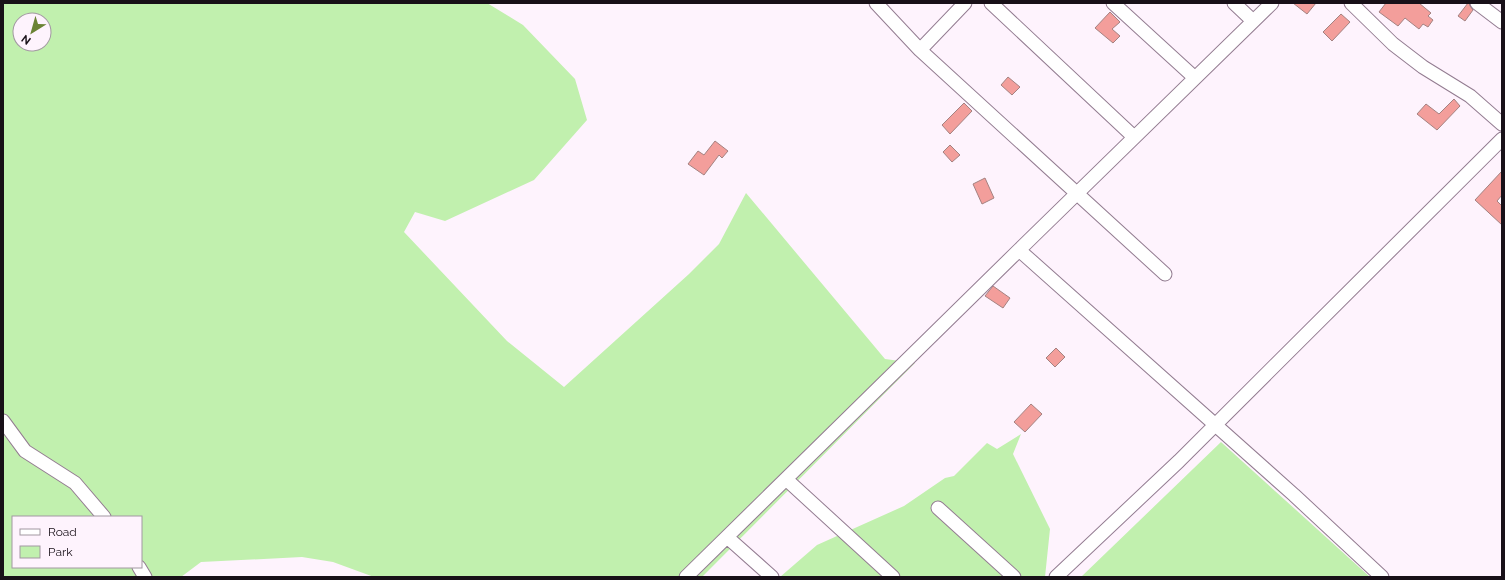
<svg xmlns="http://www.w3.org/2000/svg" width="1505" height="580" font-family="Raleway,sans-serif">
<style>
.green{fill:#c1f0ae;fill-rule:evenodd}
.building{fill:#f39e9b;stroke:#a48281}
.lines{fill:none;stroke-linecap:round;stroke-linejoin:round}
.minor-casing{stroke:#937c91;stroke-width:15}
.minor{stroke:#fff;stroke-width:13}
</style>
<rect width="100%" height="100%" fill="#fef3fd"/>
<!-- green -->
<path class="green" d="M3 3H487L523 25 575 79 587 120 534 180 445 221 415 212 404 232 507 341 564 387 689 274 719 244 746 193 885 359 915 363 702 577H374L333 562 302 557 201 562 181 577H3ZM20 20H44V44H20ZM13 517H141V567H13Z
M1021 434 1013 454 1050 529 1045 577H780L817 545 904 506 945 478 954 476 987 443 997 449Z
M1221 442 1370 577H1081Z"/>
<!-- building -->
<path class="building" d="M1293 3H1316L1307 14Z
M1386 3H1419L1431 13 1428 16 1433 20 1428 27 1423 24 1419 29 1405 18 1398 26 1379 12Z
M1468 3H1469L1470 6 1473 10 1465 21 1458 16Z
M1110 12 1120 22 1112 29 1120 36 1113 43 1095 28Z
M1341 14 1350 22 1332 41 1323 32Z
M1008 77 1020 87 1012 95 1001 85Z
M1454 99 1460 106 1437 130 1417 114 1426 104 1439 114Z
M964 103 972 111 950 134 942 125Z
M715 141 728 151 722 158 719 155 704 175 688 164 698 151 704 155Z
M950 145 960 155 952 162 943 152Z
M1502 171V195L1497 201 1502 206V225L1475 200Z
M985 178 994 198 982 204 973 184Z
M993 286 1010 298 1003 308 985 296Z
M1056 348 1065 357 1055 367 1046 358Z
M1031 404 1042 414 1025 432 1014 422Z"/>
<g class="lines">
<defs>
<path id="minor" d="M876 3 920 50
M965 3 920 50 1165 274
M991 3 1134 137
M1113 3 1195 78
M1234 3 1253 21
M1272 3 1019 250 1294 495 1382 577
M1351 3 1393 44 1423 67 1470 96 1502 124
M1477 3 1502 22
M3 421 25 451 75 483 104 517
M786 479 893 577
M938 508 1014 577
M727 537 772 577
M139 567 145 577
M686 577 1019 250
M1056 577 1179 461 1502 139"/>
</defs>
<!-- minor casing -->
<use href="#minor" class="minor-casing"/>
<!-- minor -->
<use href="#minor" class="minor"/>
</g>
<!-- border -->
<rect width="1505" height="580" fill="none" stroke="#181018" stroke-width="8"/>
<!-- legend -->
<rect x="12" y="516" width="130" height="52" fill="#fef3fd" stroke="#a298a1"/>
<rect x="20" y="529" width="20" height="6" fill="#ffffff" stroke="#a298a1"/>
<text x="48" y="536" font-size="12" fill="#181018">Road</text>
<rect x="20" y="546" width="20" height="12" fill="#c1f0ae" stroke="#a298a1"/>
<text x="48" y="556" font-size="12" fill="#181018">Park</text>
<!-- north arrow -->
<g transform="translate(32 32) rotate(217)"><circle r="19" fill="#fef3fd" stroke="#a298a1"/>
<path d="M0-3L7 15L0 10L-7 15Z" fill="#6b8335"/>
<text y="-6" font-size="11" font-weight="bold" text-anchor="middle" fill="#181018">N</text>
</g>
</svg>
